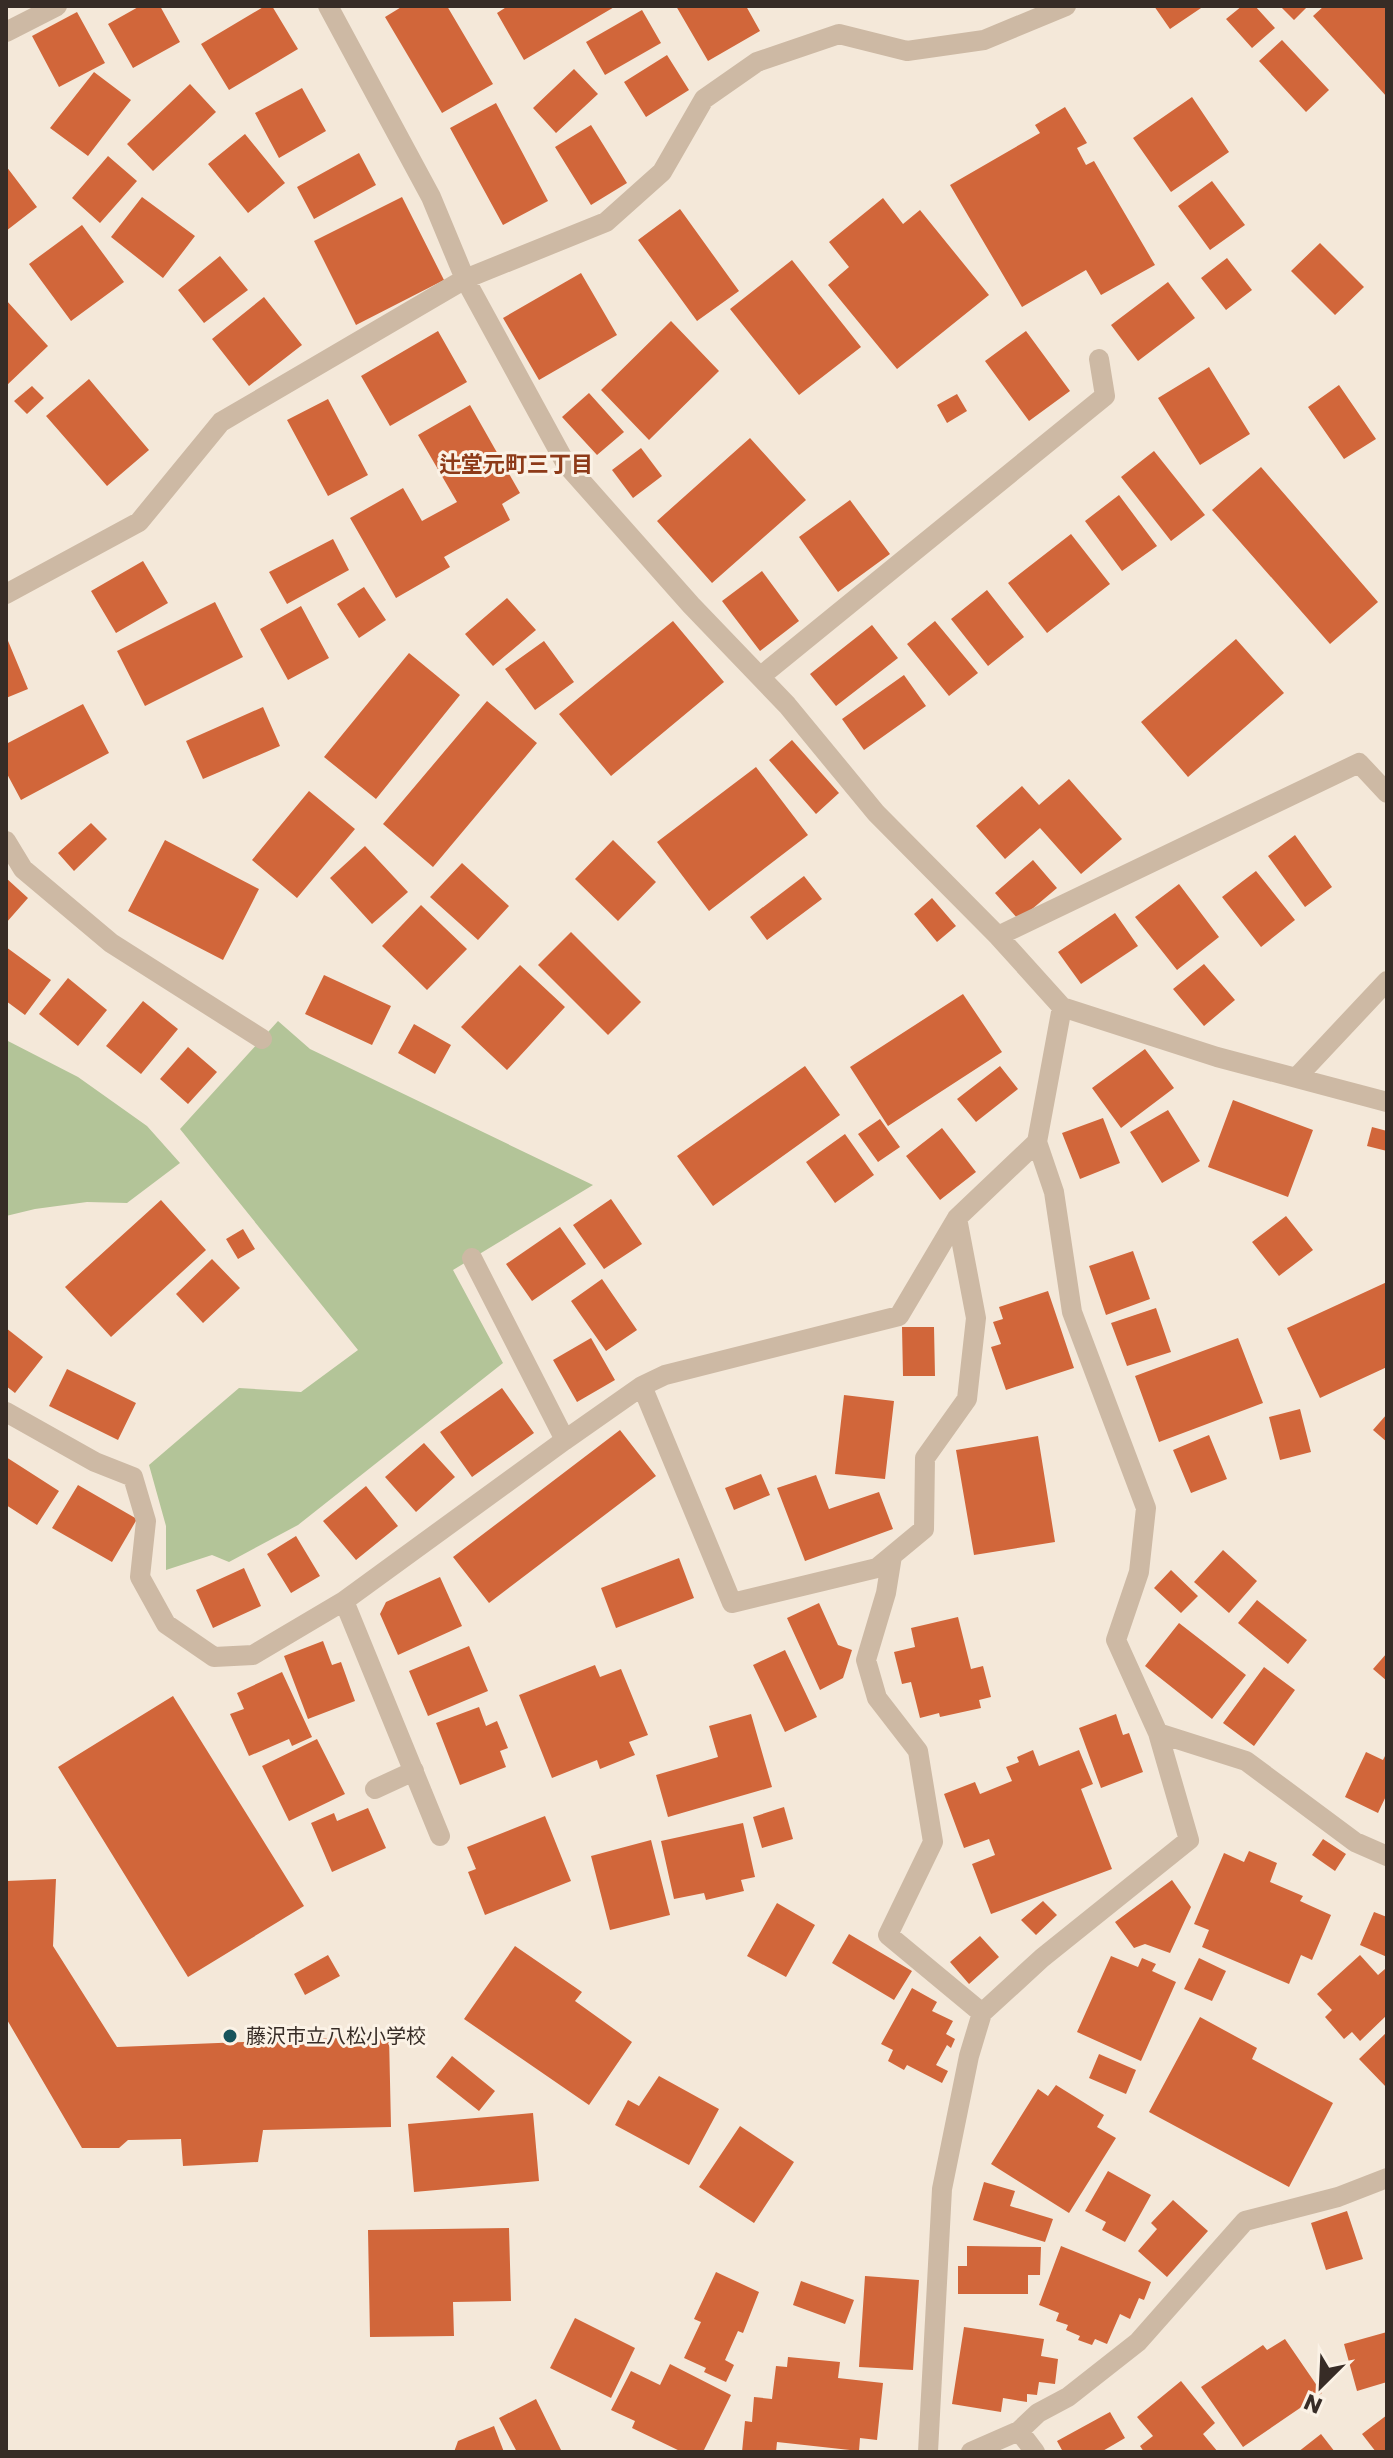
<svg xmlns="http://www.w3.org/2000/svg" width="1393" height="2458" font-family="Poppins,'Noto Sans JP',sans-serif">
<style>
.green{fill:#b3c498}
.building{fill:#d1663a}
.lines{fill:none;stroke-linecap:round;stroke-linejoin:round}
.minor{stroke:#cdb9a4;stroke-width:20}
.poi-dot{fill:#18545c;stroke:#fbf2e6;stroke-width:3}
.labels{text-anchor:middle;stroke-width:6;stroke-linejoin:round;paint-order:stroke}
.poi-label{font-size:20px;fill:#372c26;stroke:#fbf2e6;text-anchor:start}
.neighbourhood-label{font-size:22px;font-weight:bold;fill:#8d3a18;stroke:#fbf2e6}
</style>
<rect width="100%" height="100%" fill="#f4e8d9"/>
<!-- green -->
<path class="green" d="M278 1021 310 1049 593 1185 453 1270 503 1363 298 1525 229 1562 212 1555 166 1570V1526L149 1465 239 1388 301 1392 358 1350 180 1129Z
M6 1040 78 1077 147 1126 180 1163 127 1203 87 1202 35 1209 6 1216Z"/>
<!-- building -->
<path class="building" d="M140 6H160L180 42 133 68 108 24Z
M265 6H272L298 49 229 90 201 44Z
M403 6H447L493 84 442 113 385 17Z
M508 6H616L524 60 497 13Z
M676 6H746L760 31 708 61Z
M1154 6H1204L1170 29Z
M1242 6H1255L1275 28 1252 48 1226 19Z
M1280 6H1308L1294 20Z
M1324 6H1387V97L1313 16Z
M642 10 661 43 605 75 586 42Z
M77 12 105 63 59 87 32 36Z
M1282 40 1329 90 1306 112 1259 61Z
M667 55 689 90 646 117 624 82Z
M574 69 598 94 556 133 533 108Z
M94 72 131 100 88 156 50 128Z
M190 84 216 112 153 171 127 144Z
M302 88 326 131 279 158 255 113Z
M1192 97 1229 152 1171 192 1133 138Z
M496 103 548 201 503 225 450 128Z
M1065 107 1087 143 1077 148 1086 165 1094 161 1155 265 1101 295 1086 270 1022 307 950 185 1040 133 1035 125Z
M591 125 627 183 591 205 555 147Z
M245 134 285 183 248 213 208 164Z
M359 153 376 185 314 219 297 187Z
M108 156 137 181 100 223 72 198Z
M6 166 37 207 6 231Z
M1212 181 1245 225 1210 250 1178 206Z
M142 197 195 236 163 278 111 237Z
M402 197 444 280 356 325 314 241Z
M883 198 903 224 920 210 989 295 897 369 828 285 849 267 829 242Z
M680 209 739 291 697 321 638 240Z
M82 225 124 282 71 321 29 264Z
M1320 243 1364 287 1335 315 1291 271Z
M220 256 248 290 204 323 178 290Z
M1227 258 1252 290 1226 310 1201 278Z
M792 260 861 347 799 395 730 309Z
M581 273 617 335 539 380 503 318Z
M1168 282 1195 318 1138 361 1111 325Z
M264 297 302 345 249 386 212 339Z
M6 300 48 346 6 386Z
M671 321 719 371 649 440 601 390Z
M438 331 467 382 390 426 361 376Z
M1026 331 1070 391 1029 421 985 361Z
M1209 367 1250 434 1200 465 1158 398Z
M89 379 149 450 107 486 46 416Z
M1339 385 1376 439 1344 459 1308 407Z
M32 386 44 398 27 414 14 401Z
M589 393 624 432 597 455 562 417Z
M957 394 967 411 947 423 937 405Z
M328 399 368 475 328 496 287 420Z
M470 405 520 493 502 504 510 520 444 557 450 567 396 598 350 518 403 488 422 521 457 502 418 435Z
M750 438 806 500 712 583 657 521Z
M641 448 662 476 633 498 612 470Z
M1154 451 1205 515 1171 541 1121 477Z
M1261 467 1378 602 1330 644 1212 510Z
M1119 495 1157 546 1122 571 1085 521Z
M850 500 890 554 838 592 799 537Z
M1071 534 1110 584 1047 633 1008 583Z
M333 539 349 570 287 604 269 572Z
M143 561 168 603 116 633 91 591Z
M762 571 799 621 760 651 722 601Z
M364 587 386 620 359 638 337 604Z
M987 590 1024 637 988 666 951 619Z
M507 598 536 630 493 666 465 634Z
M215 602 243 657 145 706 117 651Z
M301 606 329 658 288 680 260 629Z
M673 621 724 682 611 776 559 714Z
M935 621 978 673 949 696 907 644Z
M872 625 898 658 836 706 810 674Z
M6 636 28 689 6 698Z
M1236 639 1284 693 1188 777 1141 722Z
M544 641 574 682 535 710 505 669Z
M409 653 460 695 376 799 324 757Z
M904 675 926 706 864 750 842 719Z
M487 701 537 743 433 867 383 824Z
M83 704 109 753 21 800 6 772V744Z
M263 707 280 746 203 779 186 741Z
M792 740 839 793 816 814 769 760Z
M756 767 808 835 709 911 657 842Z
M1069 779 1122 839 1081 874 1040 828 1005 859 976 826 1022 786 1039 805Z
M309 791 355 829 297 898 252 860Z
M91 823 107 839 74 871 58 853Z
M1295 835 1332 887 1305 907 1268 856Z
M165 840 259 889 223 960 128 911Z
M613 840 656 882 618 921 575 879Z
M365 846 408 892 372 924 330 878Z
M1033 860 1057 888 1019 920 995 893Z
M462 863 509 906 478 940 430 897Z
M1256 871 1295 920 1261 947 1222 897Z
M804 876 822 899 767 940 750 917Z
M6 878 28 898 6 923Z
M1179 884 1219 937 1177 970 1135 917Z
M932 898 956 926 937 942 914 914Z
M421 905 467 949 427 990 382 946Z
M1115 913 1138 946 1081 984 1058 952Z
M571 932 641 1002 608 1035 538 965Z
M6 947 51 980 25 1015 6 1001Z
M1204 964 1235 1000 1204 1026 1173 989Z
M520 965 565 1007 507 1070 461 1027Z
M324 975 391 1006 372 1045 305 1014Z
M68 978 107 1010 78 1046 39 1014Z
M963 994 1002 1052 888 1126 850 1067Z
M143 1001 178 1029 141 1074 106 1046Z
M414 1024 451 1045 435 1074 398 1053Z
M188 1047 217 1072 188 1104 160 1079Z
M1145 1049 1174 1088 1121 1128 1092 1088Z
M805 1066 840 1115 713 1206 677 1156Z
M1000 1066 1018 1089 976 1122 957 1099Z
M1233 1100 1313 1130 1288 1197 1208 1167Z
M1168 1110 1200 1161 1162 1183 1130 1132Z
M1103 1118 1120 1163 1080 1179 1062 1133Z
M880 1119 900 1147 878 1162 858 1134Z
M1372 1127 1387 1131V1151L1367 1146Z
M942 1128 976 1172 940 1200 906 1156Z
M845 1134 874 1175 835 1203 806 1162Z
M611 1199 642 1244 604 1269 573 1225Z
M161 1200 206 1250 111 1337 65 1287Z
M1286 1216 1313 1250 1279 1276 1252 1242Z
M560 1227 586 1264 532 1301 506 1264Z
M243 1229 255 1249 238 1259 226 1239Z
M1133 1251 1150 1299 1106 1315 1089 1266Z
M212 1259 240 1288 203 1323 176 1294Z
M602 1279 637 1330 606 1351 571 1301Z
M1387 1282V1367L1320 1398 1287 1328Z
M1048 1291 1074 1368 1006 1390 991 1347 1001 1344 993 1322 1003 1319 999 1307Z
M1156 1308 1171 1352 1127 1366 1111 1323Z
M902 1327H934L935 1376H903Z
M6 1328 43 1357 15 1393 6 1386Z
M591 1338 615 1380 577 1402 553 1360Z
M1238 1338 1263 1403 1159 1442 1135 1376Z
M67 1369 136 1403 118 1440 49 1406Z
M502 1388 534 1433 472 1477 440 1432Z
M844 1395 894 1401 885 1479 835 1474Z
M1300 1409 1311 1452 1280 1460 1269 1417Z
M1387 1414V1442L1373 1430Z
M620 1430 656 1476 489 1603 453 1557Z
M1209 1435 1227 1479 1191 1493 1173 1450Z
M1038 1436 1055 1542 974 1555 956 1450Z
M424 1443 455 1477 416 1512 385 1477Z
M6 1457 59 1491 37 1525 6 1505Z
M761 1474 770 1495 734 1510 725 1488Z
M816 1475 829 1509 879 1492 893 1529 805 1561 777 1488Z
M78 1485 137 1519 112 1562 52 1528Z
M366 1486 398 1526 356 1560 323 1521Z
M296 1536 320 1576 291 1593 267 1554Z
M1223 1550 1257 1581 1229 1613 1194 1582Z
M679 1558 694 1598 616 1628 601 1588Z
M244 1568 261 1606 213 1628 196 1590Z
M1171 1570 1198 1596 1181 1613 1154 1588Z
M440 1577 462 1626 398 1655 380 1614 386 1602Z
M1257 1600 1307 1640 1288 1664 1238 1623Z
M819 1603 838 1645 852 1650 843 1678 820 1690 787 1618Z
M958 1617 971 1669 983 1666 991 1697 979 1700 981 1708 940 1717 939 1713 920 1718 911 1682 902 1684 894 1652 915 1647 911 1628Z
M1179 1623 1246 1675 1212 1719 1145 1666Z
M323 1641 332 1665 341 1662 355 1701 308 1719 284 1656Z
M469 1646 488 1691 428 1716 409 1671Z
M785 1650 817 1717 785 1732 753 1665Z
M1387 1653V1681L1373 1669Z
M595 1665 600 1677 621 1669 648 1735 629 1742 635 1755 600 1769 597 1760 552 1778 519 1695Z
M1264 1667 1295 1690 1254 1746 1223 1723Z
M282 1672 312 1737 292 1746 289 1739 249 1756 230 1714 244 1709 237 1693Z
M173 1696 304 1906 188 1977 58 1767Z
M479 1707 486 1726 497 1721 508 1748 500 1751 506 1767 460 1785 436 1723Z
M751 1714 772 1787 668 1817 656 1775 718 1757 709 1726Z
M1116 1714 1123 1735 1129 1733 1143 1772 1101 1788 1079 1728Z
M317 1739 345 1794 289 1821 262 1766Z
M1033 1750 1039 1766 1079 1750 1093 1784 1081 1789 1112 1869 991 1914 972 1864 995 1855 989 1839 964 1848 944 1794 975 1782 980 1794 1012 1781 1006 1767 1019 1762 1017 1757Z
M1366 1752 1383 1760 1387 1752V1794L1378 1813 1345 1797Z
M784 1807 793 1839 762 1848 753 1817Z
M368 1808 386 1848 332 1872 311 1823 334 1813 337 1821Z
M545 1816 571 1881 485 1915 468 1872 476 1869 467 1847Z
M743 1823 755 1877 741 1880 744 1891 706 1900 704 1893 674 1899 661 1841Z
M1323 1839 1346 1854 1335 1871 1312 1855Z
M651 1840 670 1915 610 1930 591 1856Z
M1249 1851 1277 1863 1270 1882 1303 1896 1300 1901 1331 1915 1312 1960 1301 1955 1289 1984 1202 1947 1209 1930 1194 1924 1224 1853 1244 1862Z
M56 1879 53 1946 117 2047 389 2036 391 2127 263 2130 258 2162 183 2166 181 2139 128 2140 119 2148H82L6 2018V1881Z
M1172 1880 1191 1907 1170 1953 1145 1944 1134 1948 1115 1922Z
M1043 1901 1057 1915 1036 1935 1021 1920Z
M777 1903 815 1925 786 1977 747 1956Z
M1374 1912 1387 1917V1957L1360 1945Z
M849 1934 912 1971 894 2000 832 1963Z
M980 1936 999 1957 969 1984 950 1962Z
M515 1946 582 1992 575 2001 632 2042 589 2105 464 2019Z
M328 1955 340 1976 305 1995 294 1974Z
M1360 1955 1378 1975 1385 1969 1387 1972V2015L1360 2041 1352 2032 1344 2039 1325 2017 1332 2010 1317 1994Z
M1111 1956 1138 1967 1142 1958 1156 1964 1152 1971 1176 1982 1141 2061 1077 2032Z
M1199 1958 1226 1971 1212 2001 1184 1989Z
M912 1988 937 2002 932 2011 953 2021 946 2034 955 2039 951 2048 947 2045 936 2065 948 2071 942 2083 907 2065 904 2070 888 2061 893 2050 881 2044Z
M1200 2017 1257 2048 1252 2059 1333 2103 1289 2187 1149 2112Z
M1387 2032V2088L1359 2059Z
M1099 2054 1136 2070 1126 2094 1089 2078Z
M452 2056 495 2091 479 2111 436 2077Z
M659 2076 719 2109 689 2165 615 2125 628 2100 639 2106Z
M1056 2085 1104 2115 1097 2127 1116 2138 1069 2213 991 2164 1038 2089 1048 2096Z
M533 2113 539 2181 414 2192 408 2124Z
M740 2126 794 2162 754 2223 699 2187Z
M1108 2171 1151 2195 1125 2242 1102 2230 1106 2222 1085 2211Z
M984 2182 1015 2191 1010 2206 1053 2219 1045 2242 973 2220Z
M1173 2200 1208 2231 1167 2277 1138 2251 1157 2229 1151 2223Z
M1347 2211 1363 2259 1326 2270 1311 2223Z
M509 2228 511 2301 453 2302 454 2336 370 2337 368 2230Z
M967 2246 1041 2247 1040 2275H1028V2294H958V2266H967Z
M1061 2246 1151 2282 1144 2300 1139 2298 1130 2319 1120 2314 1107 2344 1095 2339 1092 2345 1078 2340 1080 2336 1066 2330 1068 2325 1056 2321 1059 2313 1039 2305Z
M716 2272 759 2292 743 2333 738 2331 725 2360 734 2365 726 2382 704 2372 706 2368 684 2358 701 2322 694 2319Z
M865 2276 919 2280 913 2370 859 2367Z
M801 2281 854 2300 845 2324 793 2305Z
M575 2318 635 2348 611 2398 550 2368Z
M964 2327 1044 2339 1041 2356 1058 2359 1055 2384 1039 2382 1037 2395 1027 2394V2402L1003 2398 1001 2412 952 2404Z
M1387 2332V2382L1357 2391 1344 2344Z
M1285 2339 1322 2393 1243 2447 1201 2387 1263 2345 1267 2350Z
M788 2357 840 2362 838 2378 883 2383 877 2440 860 2438 859 2451 777 2442 776 2452H742L745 2421 752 2422 754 2397 772 2399 776 2366 787 2367Z
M670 2364 731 2395 703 2452H682L632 2428 635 2421 611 2410 631 2371 660 2385Z
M1181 2381 1215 2423 1203 2434 1218 2452H1144L1140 2446 1153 2436 1137 2417Z
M536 2399 562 2452H517L499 2418Z
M1110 2412 1125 2438 1101 2452H1063L1057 2441Z
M1387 2415V2452H1376L1362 2434Z
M494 2426 504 2452H454L458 2441Z
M1321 2434 1335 2452H1298Z"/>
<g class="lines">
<!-- minor -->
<path class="minor" d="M328 6 431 197 465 279 566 464 691 605 787 705 876 813 998 936 1062 1007 1217 1057 1387 1102
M6 32 57 6
M6 594 139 522 221 422 465 279 606 222 662 172 704 99 757 62 839 34 907 51 984 40 1066 6
M761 676 1105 396 1099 359
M6 841 23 869 111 943 262 1039
M998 936 1359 763 1387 793
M1296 1078 1387 981
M472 1258 565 1440 642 1386 665 1375 899 1316 957 1218 1037 1142
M642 1386 732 1603 877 1568 924 1529 925 1458 967 1399 976 1318 957 1218
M6 1412 95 1462 133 1477 146 1521 140 1577 166 1624 214 1657 253 1655 344 1601 565 1440
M892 1556 886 1593 866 1660 877 1698 918 1751 933 1842 888 1935 982 2013
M344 1601 440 1836
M1158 1733 1246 1761 1355 1842 1387 1856
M375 1789 414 1771
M1019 2431 1038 2413 1068 2397 1138 2342 1245 2221 1338 2197 1387 2178
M928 2452 942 2189 969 2056 982 2013 1042 1958 1189 1840 1158 1733 1116 1640 1139 1572 1146 1508 1072 1312 1054 1192 1037 1142 1062 1007
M971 2452 1019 2431 1035 2452"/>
</g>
<!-- markers -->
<circle class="poi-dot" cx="230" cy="2036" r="8"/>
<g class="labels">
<!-- poi labels -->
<g class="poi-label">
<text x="246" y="2043">藤沢市立八松小学校</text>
</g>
<!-- neighbourhood labels -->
<g class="neighbourhood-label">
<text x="516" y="472">辻堂元町三丁目</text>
</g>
</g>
<!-- border -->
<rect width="1393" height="2458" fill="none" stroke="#372c26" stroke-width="16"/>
<!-- north arrow -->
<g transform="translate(1321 2386) rotate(204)" stroke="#fbf2e6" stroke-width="6" paint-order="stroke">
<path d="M0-6L14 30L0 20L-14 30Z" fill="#372c26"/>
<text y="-12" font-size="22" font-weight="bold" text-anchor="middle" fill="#372c26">N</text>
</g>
</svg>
